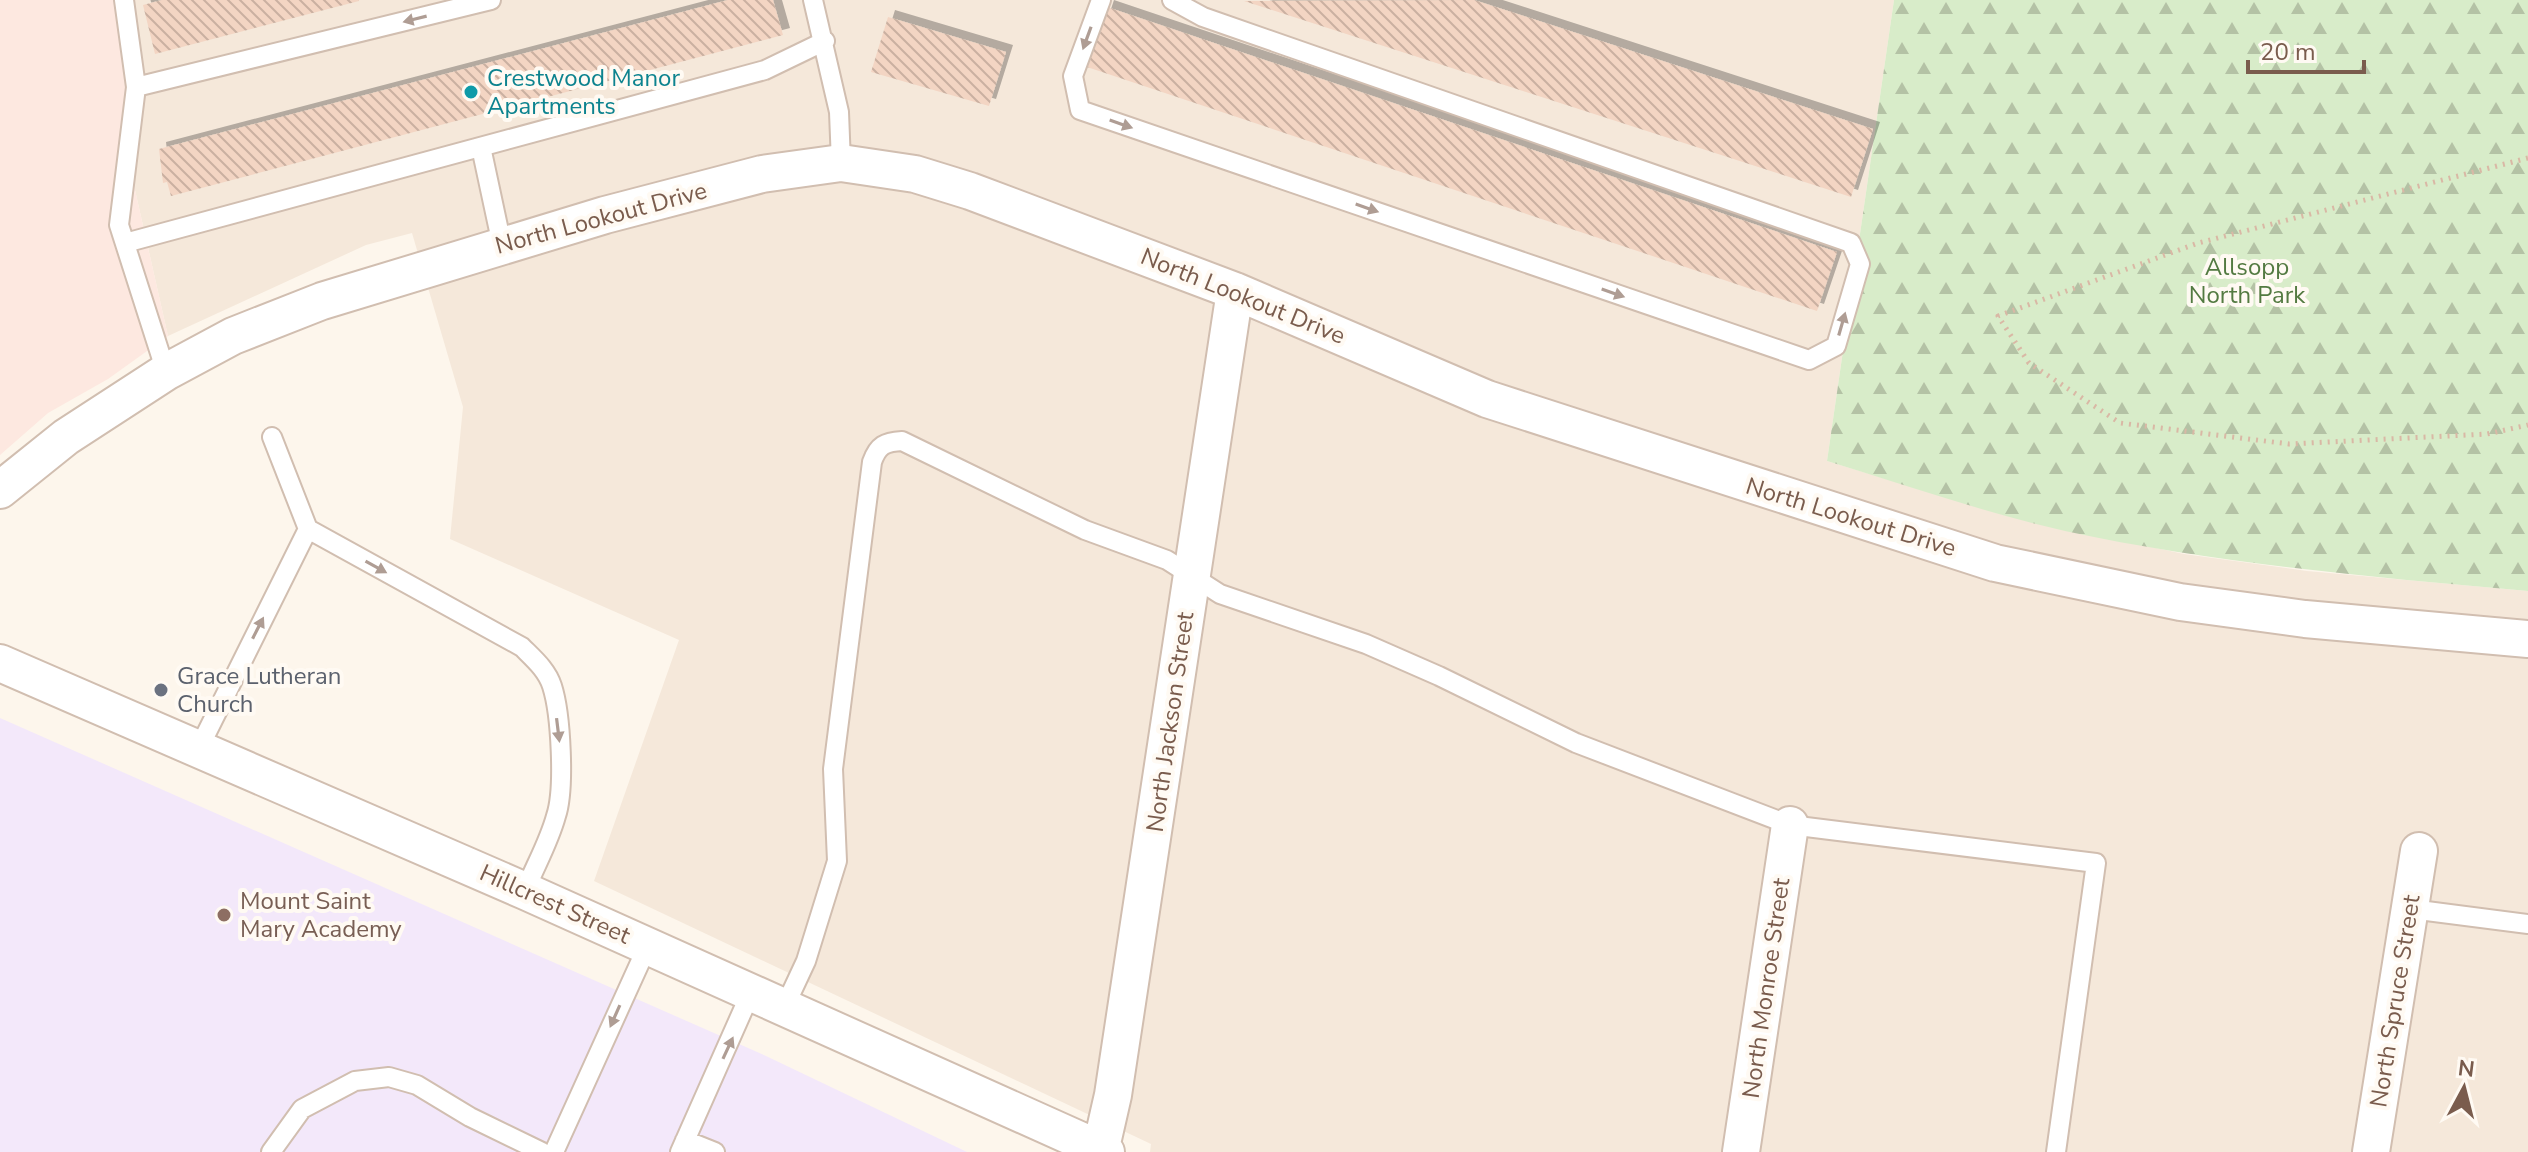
<svg xmlns="http://www.w3.org/2000/svg" width="2528" height="1152" font-family="'Nunito Sans',sans-serif">
<style>
.residential{fill:#f5e8da}
.commercial{fill:#fde8e0}
.education{fill:#f3e8fa}
.forest{fill:url(#forest-firs)}
.building{fill:url(#building-back-hatch);filter:url(#shadow)}
.lines{fill:none;stroke-linecap:round;stroke-linejoin:round}
.service-casing{stroke:#d1beb0;stroke-width:22}
.minor-casing{stroke:#d1beb0;stroke-width:40}
.path{stroke:#d9b8a5;stroke-width:5;stroke-dasharray:2 6;stroke-linecap:butt}
.service{stroke:#fff;stroke-width:18}
.minor{stroke:#fff;stroke-width:36}
.oneway{fill:#af9d94}
.culture-dot{fill:#0f9aa8;stroke:#fffaf3;stroke-width:3}
.worship-dot{fill:#6b7280;stroke:#fffaf3;stroke-width:3}
.education-dot{fill:#8d6e63;stroke:#fffaf3;stroke-width:3}
.labels{text-anchor:middle;stroke-width:8;stroke-linejoin:round;paint-order:stroke}
.culture-label{font-size:24px;fill:#0d838f;stroke:#fffaf3;text-anchor:start}
.street-label{font-size:24px;fill:#7a5c4d;stroke:#fffaf3}
.park-label{font-size:24px;fill:#537a41;stroke:#fffaf3}
.worship-label{font-size:24px;fill:#5b616d;stroke:#fffaf3;text-anchor:start}
.education-label{font-size:24px;fill:#785e54;stroke:#fffaf3;text-anchor:start}
</style>
<defs>
<pattern id="forest-firs" width="22" height="20" patternUnits="userSpaceOnUse" patternTransform="scale(2)"><rect width="22" height="20" fill="#d8ecc9"/><path d="M5 1l3.5 6h-7zM16 11l3.5 6h-7z" fill="#b4c2a5"/></pattern>
<pattern id="building-back-hatch" width="6" height="6" patternUnits="userSpaceOnUse" patternTransform="scale(2)"><rect width="6" height="6" fill="#f3d5c3"/><path d="M-1 5l2 2M0 0l6 6M5-1l2 2" fill="none" stroke="#cab0a1"/></pattern>
<filter id="shadow"><feDropShadow dx="7" dy="-7" stdDeviation="0" flood-color="#0004"/></filter>
</defs>
<rect width="100%" height="100%" fill="#fdf6ec"/>
<!-- residential -->
<path class="residential" d="M120 0H1894L1827 461 2004 515 2184 554 2307 571 2528 591V1152H1150L1151 1144 594 881 679 640 450 539 463 407 412 233 366 245 168 336 130 168Z"/>
<!-- commercial -->
<path class="commercial" d="M0 0H120L130 168 168 336 108 379 48 413 0 455Z"/>
<!-- education -->
<path class="education" d="M0 718 766 1056 967 1152H0Z"/>
<!-- forest -->
<path class="forest" d="M1894 0H2528V591C2372 577 2218 564 2065 531 1985 513 1906 485 1827 461Z"/>
<!-- building -->
<path class="building" d="M162 0H359V1L155 54 143 5Z
M728 0H773L783 35 171 196 167 182 163 183 159 149Z
M1474 0 1873 129 1851 197 1244 1Z
M1107 7 1837 252 1817 311 1087 67Z
M888 17 1006 52 989 106 871 72Z"/>
<g class="lines">
<defs>
<path id="service" d="M124 0 136 87 119 225 166 372
M813 0 839 112 841 163
M1101 0 1073 76 1080 110 1809 360 1836 346 1860 264 1851 243 1203 17 1172 0
M136 87 491 0
M481 147 502 245
M125 243 765 70 825 41
M272 437 308 529 522 647C534 659 547 670 552 686 561 714 565 789 556 816 549 842 535 866 525 891
M199 748 308 529
M2411 909 2528 924
M785 1006 806 961 837 861 833 769 872 462C878 445 885 442 902 441L1085 530 1167 560 1220 594 1366 644 1439 676 1576 743 1790 825 2096 863 2056 1152
M685 1140 715 1152
M271 1152 302 1109 355 1081 389 1077 417 1085 470 1117 542 1152
M554 1152 648 945
M680 1152 751 992"/>
<path id="minor" d="M0 490 66 437 166 372 233 336 322 301 605 215 762 174 841 163 915 174 970 191 1235 291 1487 399 1995 563 2180 602 2305 619 2528 639
M0 663 525 891 1106 1152
M1100 1152 1113 1095 1235 291
M1741 1152 1790 825
M2371 1152 2419 851"/>
</defs>
<!-- service casing -->
<use href="#service" class="service-casing"/>
<!-- minor casing -->
<use href="#minor" class="minor-casing"/>
<!-- path -->
<path class="path" d="M2528 158 2198 243 1998 316 2029 363 2120 423 2289 444 2487 434 2528 425"/>
<!-- service -->
<use href="#service" class="service"/>
<!-- minor -->
<use href="#minor" class="minor"/>
</g>
<!-- one-way arrows -->
<defs><path id="oneway-solid" d="M-6-.8H1V-3.2L6.5 0L1 3.2V.8H-6Z" transform="scale(2)"/></defs>
<g class="oneway">
<use href="#oneway-solid" transform="translate(415 19) rotate(166)"/>
<use href="#oneway-solid" transform="translate(1087 38) rotate(110)"/>
<use href="#oneway-solid" transform="translate(1121 124) rotate(19)"/>
<use href="#oneway-solid" transform="translate(1367 208) rotate(19)"/>
<use href="#oneway-solid" transform="translate(1613 293) rotate(19)"/>
<use href="#oneway-solid" transform="translate(1842 324) rotate(-74)"/>
<use href="#oneway-solid" transform="translate(376 567) rotate(29)"/>
<use href="#oneway-solid" transform="translate(258 628) rotate(-63)"/>
<use href="#oneway-solid" transform="translate(558 730) rotate(83)"/>
<use href="#oneway-solid" transform="translate(615 1016) rotate(114)"/>
<use href="#oneway-solid" transform="translate(728 1048) rotate(-65)"/>
</g>
<!-- markers -->
<circle class="culture-dot" cx="471" cy="92" r="8"/>
<circle class="worship-dot" cx="161" cy="690" r="8"/>
<circle class="education-dot" cx="224" cy="915" r="8"/>
<g class="labels">
<!-- culture labels -->
<g class="culture-label">
<text x="487" y="86">Crestwood Manor<tspan x="487" dy="28">Apartments</tspan></text>
</g>
<!-- street labels -->
<g class="street-label">
<text transform="translate(601 218) rotate(-15)" y="8">North Lookout Drive</text>
<text transform="translate(1243 296) rotate(22)" y="8">North Lookout Drive</text>
<text transform="translate(1851 517) rotate(17)" y="8">North Lookout Drive</text>
<text transform="translate(1170 722) rotate(-82)" y="8">North Jackson Street</text>
<text transform="translate(555 904) rotate(24)" y="8">Hillcrest Street</text>
<text transform="translate(1766 988) rotate(-82)" y="8">North Monroe Street</text>
<text transform="translate(2395 1001) rotate(-81)" y="8">North Spruce Street</text>
</g>
<!-- park labels -->
<g class="park-label">
<text x="2247" y="275">Allsopp<tspan x="2247" dy="28">North Park</tspan></text>
</g>
<!-- worship labels -->
<g class="worship-label">
<text x="177" y="684">Grace Lutheran<tspan x="177" dy="28">Church</tspan></text>
</g>
<!-- education labels -->
<g class="education-label">
<text x="240" y="909">Mount Saint<tspan x="240" dy="28">Mary Academy</tspan></text>
</g>
</g>
<!-- north arrow -->
<g transform="translate(2464 1088) rotate(7)" stroke="#fffaf3" stroke-width="6" paint-order="stroke">
<path d="M0-6L14 30L0 20L-14 30Z" fill="#7a5c4d"/>
<text y="-12" font-size="22" font-weight="bold" text-anchor="middle" fill="#7a5c4d">N</text>
</g>
<!-- scale -->
<path d="M2248 60v12h116v-12" fill="none" stroke="#7a5c4d" stroke-width="4"/>
<text x="2260" y="60" font-size="24" fill="#7a5c4d" stroke="#fffaf3" stroke-width="6" paint-order="stroke">20 m</text>
</svg>
